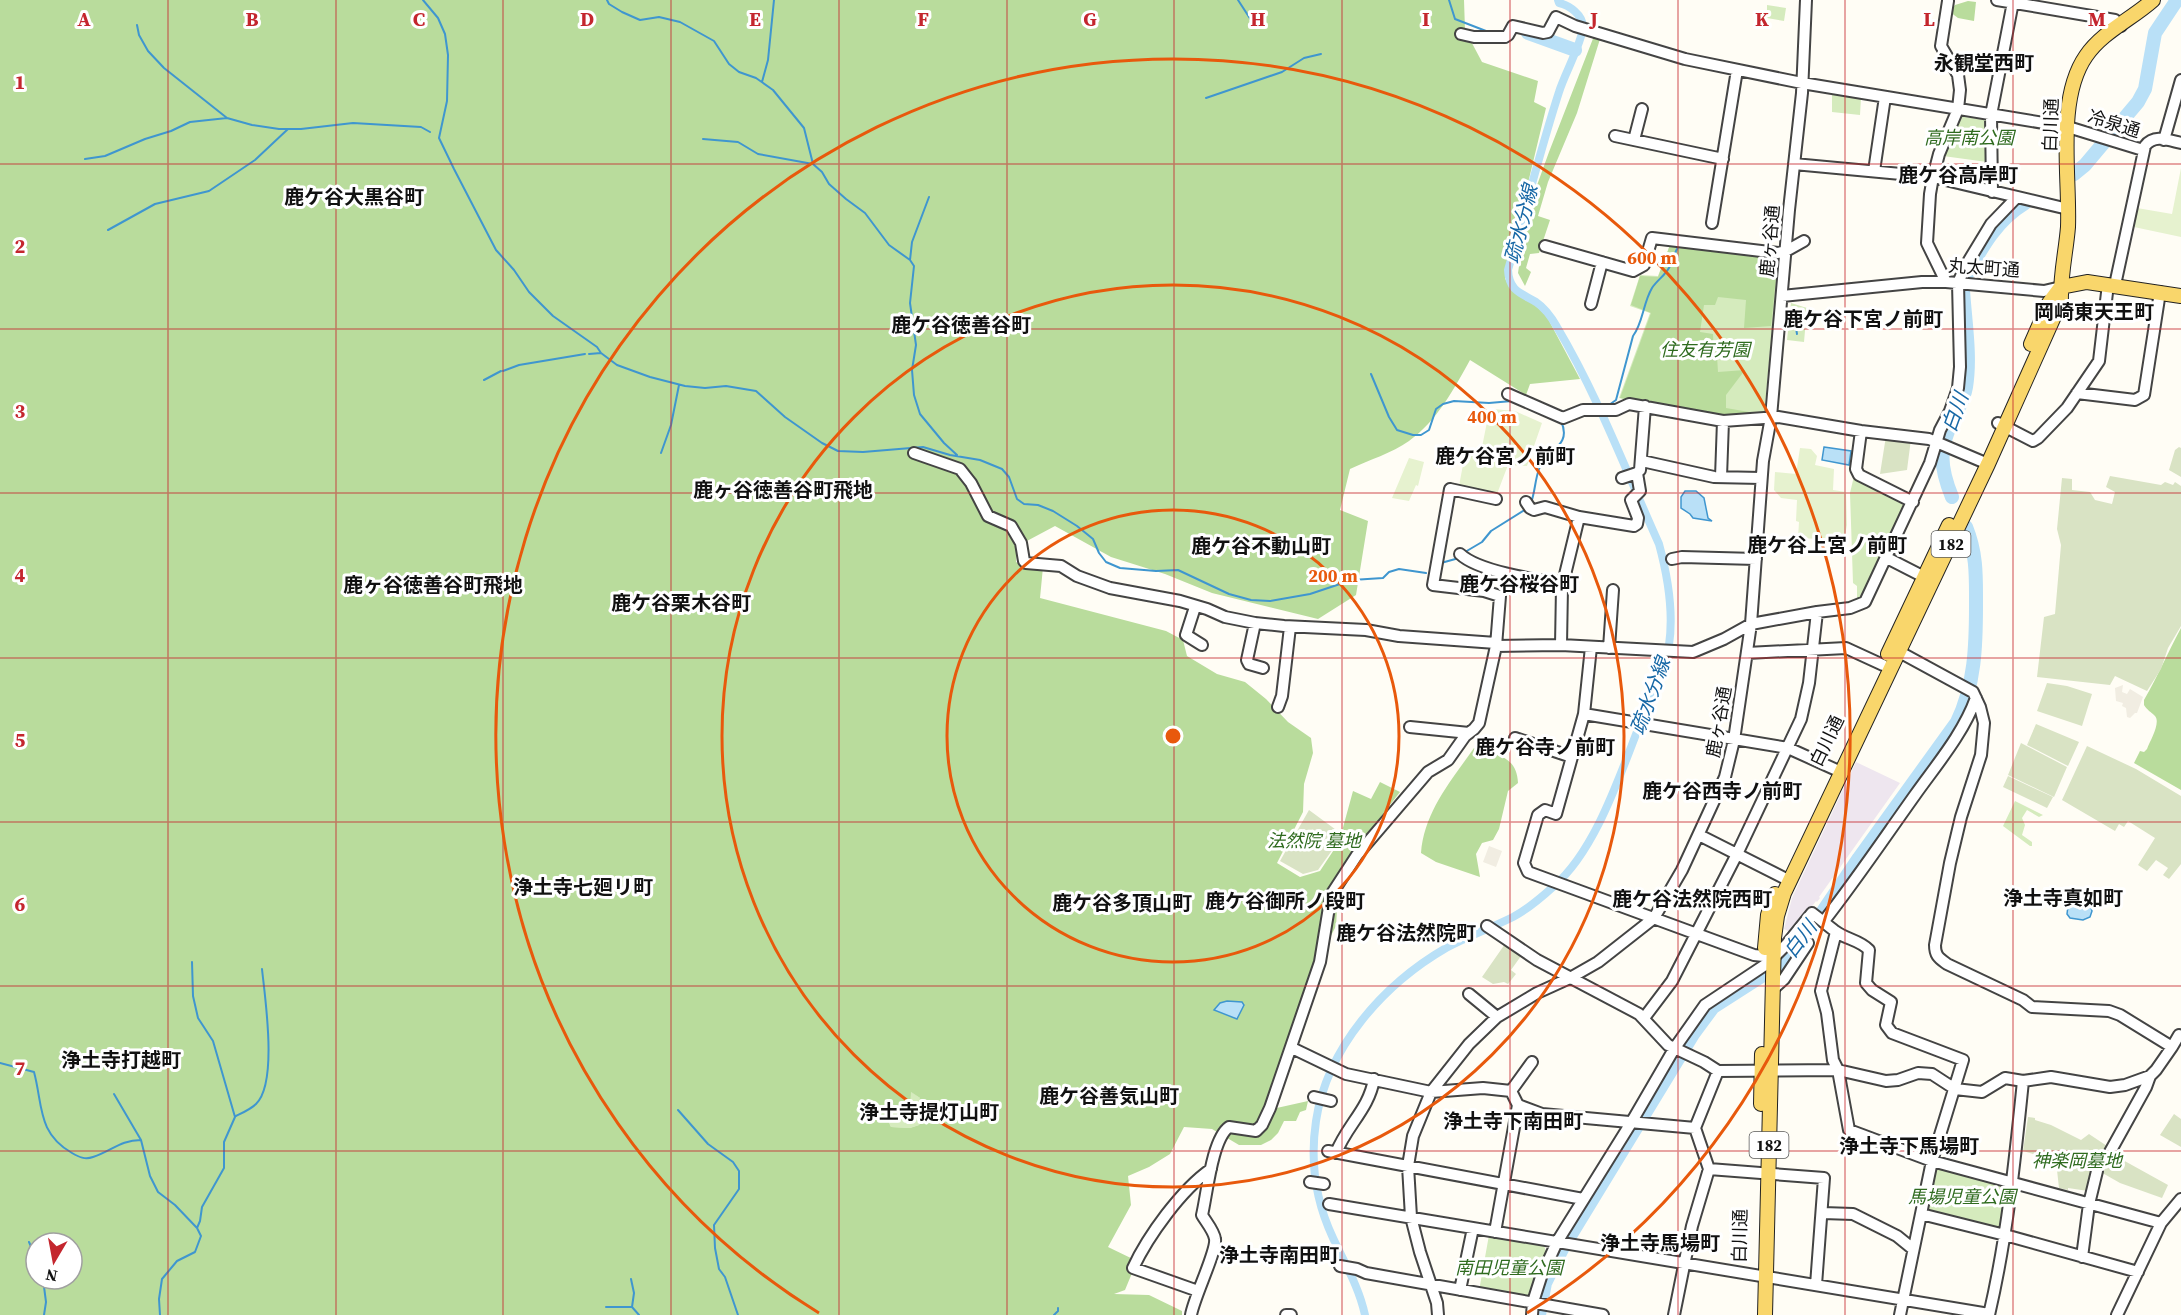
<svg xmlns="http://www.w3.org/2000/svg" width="2181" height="1315" font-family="'Source Serif 4','Noto Sans JP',serif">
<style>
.industrial{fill:#eee6ef}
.green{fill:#d5ebbd}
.forest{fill:#b9dc9c;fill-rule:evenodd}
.cemetery{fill:#d9e3c4}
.pitch{fill:#e6f2cf}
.plaza{fill:#f1ede2}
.water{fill:#b9e0f7;stroke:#3f96cf;stroke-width:1.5}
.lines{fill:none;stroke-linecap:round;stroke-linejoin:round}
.stream{stroke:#3f96cf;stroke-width:2}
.canal{stroke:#b9e0f7;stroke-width:8}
.river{stroke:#b9e0f7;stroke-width:14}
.minor-casing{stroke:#444;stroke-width:14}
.major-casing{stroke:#222;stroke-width:16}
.minor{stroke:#fff;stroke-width:10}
.major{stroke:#f9d66b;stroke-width:14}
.grid{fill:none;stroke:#c4262e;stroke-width:1.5;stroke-opacity:0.55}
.ring{fill:none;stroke:#e8590c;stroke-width:3}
.labels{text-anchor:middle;stroke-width:6;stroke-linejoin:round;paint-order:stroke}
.shield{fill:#fff;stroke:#585858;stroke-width:1.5}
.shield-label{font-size:16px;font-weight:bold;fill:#111}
.street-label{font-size:18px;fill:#111;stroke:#fff}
.park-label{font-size:18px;font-style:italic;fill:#2f6b1f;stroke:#fff}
.neighbourhood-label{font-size:20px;font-weight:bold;fill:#111;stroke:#fff}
.water-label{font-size:20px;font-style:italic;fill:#1768a6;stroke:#fff}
.grid-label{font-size:20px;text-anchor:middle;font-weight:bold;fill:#c4262e;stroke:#fff;stroke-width:6;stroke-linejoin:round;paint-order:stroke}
.centre{fill:#e8590c;stroke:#fff;stroke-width:3}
.ring-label{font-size:18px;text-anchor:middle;font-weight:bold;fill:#e8590c;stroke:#fff;stroke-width:6;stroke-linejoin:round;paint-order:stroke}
</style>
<rect width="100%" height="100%" fill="#fffdf5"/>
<!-- industrial -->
<path class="industrial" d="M1856 762 1900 783 1819 897 1820 898 1817 902 1816 901 1792 933 1784 929 1792 898Z"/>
<!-- green -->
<path class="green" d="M1767 5 1786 8 1784 21 1767 18Z
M1832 93 1861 98 1860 115 1832 112Z
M1957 116 1987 120V162L1943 156Z
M1670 245 1779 257 1764 415H1701L1619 398 1650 313 1630 306 1640 275 1658 276Z
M1791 303 1807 308 1804 342 1787 340Z
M1854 476 1901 500 1906 508 1864 598 1857 602V586L1853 583 1850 493Z
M2015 801 2043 815 2039 817 2027 810 2022 818 2025 825 2022 835 2032 842V846H2030L2003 826Z
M910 1091 920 1098 924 1116 919 1125 910 1128 891 1127 886 1116 892 1108 898 1106 905 1110Z
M1938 1166 2004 1184 2007 1188 2002 1228 1998 1230 1928 1212 1925 1207 1933 1169Z
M1489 1235 1544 1245 1546 1252 1527 1298 1479 1291Z"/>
<!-- forest -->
<path class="forest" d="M0 0H1464L1465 30 1482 62 1538 81 1534 102 1546 108 1505 279 1546 315 1580 379 1530 384 1526 395 1470 360C1454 389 1437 421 1409 441 1392 453 1369 460 1350 469L1340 510 1368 521 1356 595 1318 619 1212 593 1165 574 1111 557 1055 526 1025 542 1017 549 1016 562 1025 567H1043L1040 598 1166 631 1183 640 1187 656 1217 674 1245 682 1266 699 1288 722 1311 738 1313 753 1304 784 1303 812 1277 863 1300 877 1320 871 1339 842 1353 791 1371 799 1380 782 1400 792 1339 871 1332 886 1349 897 1337 910 1336 926 1319 959 1268 1110 1308 1101 1306 1110 1300 1112 1296 1121H1284L1278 1133 1271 1140 1261 1145H1239L1212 1129 1184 1127 1170 1154 1149 1167 1128 1176 1131 1205 1108 1247 1137 1261 1125 1290 1114 1294 1149 1295 1182 1311V1315H0ZM911 1092 920 1098 917 1106 924 1116 919 1125 910 1128 891 1127 886 1116 892 1108 898 1106 905 1110 910 1106ZM36 1243H72V1279H36Z
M1968 1 1976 2 1974 21 1958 18 1950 12 1955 5Z
M1594 36 1600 39 1577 113 1548 182 1538 216 1550 220 1539 253 1530 254 1526 268 1531 272 1525 286 1518 273 1527 213 1549 152Z
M1670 245 1778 258 1771 326 1744 328 1746 300 1718 297 1715 305H1704L1700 332 1713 334 1714 356H1717L1718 372 1745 370 1726 395V408L1749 412 1750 415 1701 414 1620 398 1651 313 1631 305 1640 276 1658 277Z
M2181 628V790L2134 763 2140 751 2144 752 2147 749C2150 741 2161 723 2155 716 2151 712 2147 710 2144 705V700C2158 676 2168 652 2181 628Z
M1474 748C1496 754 1517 756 1518 783L1508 791 1499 829 1493 840 1482 843 1476 854 1480 877 1436 862 1421 853C1424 812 1451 781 1474 748Z"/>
<!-- cemetery -->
<path class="cemetery" d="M1886 436 1911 439 1907 470 1880 474Z
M2179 447 2181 448V477L2169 470 2175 450Z
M2110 476 2161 485 2165 482 2173 485 2175 482 2181 486V626L2168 648 2161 669 2147 691 2115 676 2110 685 2037 677 2044 617 2055 614 2061 545 2057 529 2062 478 2072 479V490L2090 492 2095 500 2112 504 2115 492 2106 487Z
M2047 683 2067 686 2092 694 2082 726 2037 711Z
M2036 724 2079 742 2068 766 2027 745Z
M2021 743 2067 767 2054 797 2008 775Z
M2087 746 2136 769 2181 796V864L2169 879 2163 875 2168 868 2156 860 2147 871 2138 865 2155 838 2128 821 2124 827 2119 824 2115 831 2062 800Z
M2008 776 2053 797 2047 808 2003 787Z
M1309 810 1343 835 1318 870 1303 874 1280 861Z
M1505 944 1521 956 1511 970 1516 974 1508 984 1504 982 1493 984 1482 977Z
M2174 1114 2181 1119V1147L2160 1135Z
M2028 1117 2035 1118V1120L2051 1125 2081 1140 2089 1134 2110 1148 2095 1170 2088 1191 2068 1188V1190L2059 1188 2056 1161 2023 1151Z
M2112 1154 2168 1185 2162 1198 2120 1183 2099 1171Z"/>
<!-- pitch -->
<path class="pitch" d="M2181 168V237L2134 227 2137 208 2172 214Z
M1493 409 1515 411 1542 423 1527 466 1508 465 1497 494 1459 486 1465 454 1480 457 1487 422Z
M1800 448 1811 449 1817 456 1815 465 1834 469 1833 490 1846 492 1847 525 1844 540 1798 538 1799 522 1796 521 1797 500 1781 498 1774 490 1775 472 1796 474Z
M1409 458 1424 462 1418 486 1416 485 1409 501 1392 498Z"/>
<!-- plaza -->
<path class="plaza" d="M2123 685 2122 692 2127 694 2130 689 2143 697 2137 713H2135L2130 718 2127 717 2126 708 2122 706 2123 703 2116 701 2115 688Z
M1489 846 1502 851 1496 867 1483 862Z"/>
<!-- water -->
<path class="water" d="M1824 447 1851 451 1849 465 1822 460Z
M1685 491H1696L1704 498 1708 518 1712 521 1693 518 1690 514 1681 508V497Z
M2080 903 2090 905 2092 911 2090 917 2083 920 2070 918 2067 914 2068 906Z
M1227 1001 1242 1002 1244 1005 1237 1019 1214 1010 1220 1003Z"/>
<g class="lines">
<!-- stream -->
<path class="stream" d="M423 0 438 18 445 34 448 55 447 101 439 138 454 169 496 250 514 270 529 292 553 316 597 347 601 353 617 365 650 377 685 386 705 388 726 386 756 391 785 417 822 443 838 451 863 452 923 447 950 455 980 460 1002 469 1009 477 1017 499 1024 504 1038 505 1053 511 1077 526 1093 539 1099 553 1106 562 1120 568 1156 571 1178 570 1229 594 1251 600 1270 601 1310 594 1352 580 1383 578 1389 572 1399 569 1426 573
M607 0 609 4 622 12 640 20 659 17 680 22 714 41 729 64 739 72 756 78 773 90 804 128 813 164
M1238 0 1251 20 1262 24
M1449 0 1455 19 1486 31
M137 25 139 35 148 51 164 68 227 118 252 125 279 129H301L353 123 421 127 430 132
M762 82 768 60 774 0
M1206 98 1282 72 1304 58 1321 54
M703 139 738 142 758 154 813 164 822 172 829 184 846 199 865 213 889 245 910 260 914 266 910 303 916 345 912 370 914 395 920 414 944 443 957 455
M85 159 105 156 145 139 171 131 190 122 227 118
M108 230 155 204 209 191 255 160 288 129
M910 260 912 242 929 197
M1797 334 1795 322 1801 310
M589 354 601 353
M503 371 519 365 585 354
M1371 374 1389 417 1397 430 1413 435H1421L1429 430 1436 409 1443 404 1454 401 1489 403 1512 401
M484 380 501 371
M1609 405 1616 400 1633 336C1643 323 1643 303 1652 288 1657 280 1666 275 1670 266 1674 259 1674 251 1680 245
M661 453 671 425 679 385
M1531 503C1535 492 1535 480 1539 469 1545 450 1573 447 1561 421
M1465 552 1482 542 1491 531 1526 509
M1441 563 1459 558
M192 962 193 996 198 1018 213 1041 235 1117 224 1142V1168L202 1207 200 1221 197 1228
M0 1063 34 1072C43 1105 37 1133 72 1153 79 1157 85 1160 93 1157 112 1151 120 1140 141 1140
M114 1094 141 1140 150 1176 158 1192 175 1205 197 1228 201 1236 195 1252 177 1261 162 1279 159 1299 160 1315
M678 1110 708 1144 733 1162 739 1171V1189L714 1225 715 1248 719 1269 725 1277 738 1315
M236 1116C242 1113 251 1109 256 1104 278 1083 265 998 262 969
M29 1242 36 1258
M43 1279 46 1302 44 1315
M631 1279 634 1293 632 1307 639 1315
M606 1307H632
M1054 1315 1058 1311V1308"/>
<!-- canal -->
<path class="canal" d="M1365 1315C1359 1287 1345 1264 1333 1238 1316 1202 1310 1161 1316 1121 1327 1047 1384 984 1446 948 1468 936 1491 928 1513 917 1528 909 1542 897 1554 886 1597 849 1621 771 1642 719 1652 695 1664 672 1669 645 1674 611 1668 577 1659 544 1626 471 1598 396 1557 327 1552 318 1545 308 1536 302 1521 293 1509 291 1508 270 1525 211 1540 151 1559 92 1564 75 1582 43 1583 27 1583 15 1569 5 1559 3L1558 0"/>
<!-- river -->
<path class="river" d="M1528 33 1575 50
M2074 174 2085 165 2138 102 2145 89 2155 33 2177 0
M1967 274C1983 245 1997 220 2025 203
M1952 497C1939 465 1939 448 1954 417 1959 407 1964 399 1966 387 1971 356 1965 322 1963 290
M1539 1315 1545 1283 1562 1249 1693 1034 1713 1007 1785 961 1822 913 1859 858 1957 722C1975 685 1976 645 1976 605 1976 577 1977 554 1966 527"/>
<defs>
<path id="minor" d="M1997 0 2115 20 2121 26
M1461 34 1474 37H1505L1508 35 1513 26 1543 33 1548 32 1556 17 1575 26 1685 59 1802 83 2068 127 2143 150
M1615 136 1723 159
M1634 140 1642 109
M2164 140 2181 80
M1794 164 1933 177 2068 209
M1874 171 1885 97
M1992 192 1991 115 2013 2
M1712 223 1737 70
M1545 246 1633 271 1644 265 1652 238 1778 253 1786 251 1804 241
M1946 282 1927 243 1930 194 1933 177 1939 154 1958 109 1960 90 1958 75 1941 46 1948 1
M2115 285 2145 146C2154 134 2168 140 2181 143
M1782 296 1922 282H1946L2044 291 2061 287
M1591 304 1602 262
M2077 393 2135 400 2144 395 2160 292
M1508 394 1563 418 1583 410H1616L1629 404 1723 421 1778 417 1861 431 1929 439 1988 464
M1998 423 2033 441 2038 438 2067 408 2099 361 2108 284
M1861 431 1856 469 1859 475 1913 502
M914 453 960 469 971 483 988 516 1011 526 1021 543 1024 561 1026 563 1061 566 1077 576 1110 588 1180 601 1207 609 1225 617 1255 623 1284 626 1366 630 1399 636 1496 643
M1642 461 1714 477 1761 478
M1721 477 1723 421
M1622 478 1637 473 1640 470 1645 406
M1526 502 1530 508 1534 510 1545 507 1579 517 1634 526 1637 524 1638 518 1631 500 1640 491 1637 473
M1460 554C1479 572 1538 580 1564 584
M1887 558 1930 580
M1672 559 1682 557 1756 559
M1195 607 1186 635 1202 645
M1255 623 1247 660 1249 664 1263 668
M1561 645 1562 587 1579 517
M1496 646 1561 645 1693 652 1724 639 1751 624 1817 612 1850 608 1865 602 1930 463 1940 430 1950 411 1958 388 1960 367 1958 283 1965 267 1991 224 2017 197
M1591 647 1584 714 1556 814 1545 810 1538 815 1524 863 1528 872 1754 955 1774 957
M1609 648 1613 590
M1747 653 1846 648 1883 665
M1278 707 1282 696 1290 627
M1584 714 1788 748 1841 772
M1410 727 1469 733
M1515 738 1572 757
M1699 835 1790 881
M1824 921C1856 880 1885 837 1915 795 1937 764 1963 734 1976 698
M1487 926 1537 960 1639 1014 1668 1045 1704 1062 1718 1071 1838 1070 1849 1130 1932 1161 2161 1223
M1836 932 1821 991 1827 1013 1833 1060 1838 1070 1886 1081 1898 1080 1918 1073 1932 1074 1955 1089 1982 1092 2005 1078 2023 1081 2051 1077 2110 1087 2125 1085 2150 1076 2156 1070 2172 1047 2120 1015 2109 1011 2032 1007 2023 1000 1947 964C1939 958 1935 956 1935 945L1950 863 1961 817 1981 755 1984 723 1980 707 1973 692 1894 649
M1773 989 1784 979 1808 943
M1469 994 1497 1017
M1644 1018 1672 981 1737 854 1801 719 1809 683 1817 612
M2172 1047 2179 1035 2181 1036
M1292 1048 1346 1074 1431 1092 1483 1088 1511 1091 1518 1105 1542 1114 1695 1128
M1511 1091 1532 1062
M1314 1097 1331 1101
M1328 1151 1583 1199
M2110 1152 2146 1087 2150 1076
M1336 1153C1347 1125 1369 1109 1374 1079
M1709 1169 1824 1178 1816 1285
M1310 1182 1324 1184
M1329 1204 1989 1314
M1823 1213 1853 1214 1897 1236 1913 1249
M1921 1214 2005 1235 2138 1272
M1495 1232 1518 1105
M2082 1257 2089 1204 2097 1171
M1340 1266 1357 1269 1366 1273 1603 1315
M1460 1290 1473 1228
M1198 1291 1133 1268C1148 1236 1181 1190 1211 1169
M1191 1315C1194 1297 1217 1251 1215 1239 1214 1231 1206 1222 1202 1215 1207 1194 1212 1139 1229 1127L1256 1131 1262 1125 1270 1108 1320 962 1331 895 1357 855 1428 772 1448 760 1465 736 1474 729 1479 723 1496 646 1500 596 1484 591 1433 585 1450 489 1496 499
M1286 1315H1291
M1438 1315 1437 1303 1420 1252 1411 1217 1408 1166 1413 1136 1431 1092 1469 1044 1497 1017 1537 993 1570 978 1598 962 1654 918 1682 870 1725 777 1734 740 1751 624 1763 461 1771 417 1789 210 1802 93 1806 0
M1532 1315 1533 1302 1541 1277 1557 1242 1631 1123 1674 1049 1705 1005 1768 963 1787 944 1812 913C1820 919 1827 925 1835 931 1845 939 1860 940 1869 950L1866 983 1872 990 1891 1002 1886 1025 1892 1033 1963 1060 1932 1161 1900 1315
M1674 1315 1692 1226 1709 1169 1695 1128 1718 1071
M1989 1315C2007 1238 2015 1160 2023 1081
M2117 1315 2161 1223 2181 1199"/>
<path id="major" d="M2061 287 2087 282 2181 296
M2031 344 2049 303 2061 287
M1888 654 1949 525
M1765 948 1768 915 1775 894
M1761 1104 1762 1054
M1765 1315 1774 938 1777 916 1784 893 1988 464 2061 301C2060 276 2066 252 2068 227 2070 176 2056 99 2086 56 2102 32 2132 19 2153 0"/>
</defs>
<!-- minor casing -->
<use href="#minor" class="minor-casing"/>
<!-- major casing -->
<use href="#major" class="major-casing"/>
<!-- minor -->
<use href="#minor" class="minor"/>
<!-- major -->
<use href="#major" class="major"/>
</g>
<!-- grid -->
<path class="grid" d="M168 0V1315M336 0V1315M503 0V1315M671 0V1315M839 0V1315M1007 0V1315M1174 0V1315M1342 0V1315M1510 0V1315M1678 0V1315M1845 0V1315M2013 0V1315M0 164H2181M0 329H2181M0 493H2181M0 658H2181M0 822H2181M0 986H2181M0 1151H2181"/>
<!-- distance rings -->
<g class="ring">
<circle cx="1173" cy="736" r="226"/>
<circle cx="1173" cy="736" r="451"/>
<path d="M819 1313A677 677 0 1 1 1527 1313"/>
</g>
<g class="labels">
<!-- shield labels -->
<g class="shield">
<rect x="1931.5" y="531" width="39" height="26" rx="4.5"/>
<rect x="1749.5" y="1132" width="39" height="26" rx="4.5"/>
</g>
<g class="shield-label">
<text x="1951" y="550">182</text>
<text x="1769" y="1151">182</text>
</g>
<!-- street labels -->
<g class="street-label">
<text transform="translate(2114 124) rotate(17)" y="6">冷泉通</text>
<text transform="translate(2051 125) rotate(-88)" y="6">白川通</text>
<text transform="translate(1770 241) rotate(-85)" y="6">鹿ヶ谷通</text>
<text transform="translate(1984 268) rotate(4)" y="6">丸太町通</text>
<text transform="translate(1719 722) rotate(-80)" y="6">鹿ヶ谷通</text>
<text transform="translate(1827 741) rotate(-64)" y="6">白川通</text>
<text transform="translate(1740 1236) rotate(-89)" y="6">白川通</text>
</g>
<!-- park labels -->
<g class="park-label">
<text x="1969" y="144">高岸南公園</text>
<text x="1705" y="356">住友有芳園</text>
<text x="1314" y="847">法然院 墓地</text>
<text x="2077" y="1167">神楽岡墓地</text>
<text x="1962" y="1203">馬場児童公園</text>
<text x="1509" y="1274">南田児童公園</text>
</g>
<!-- neighbourhood labels -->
<g class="neighbourhood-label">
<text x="1984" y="70">永観堂西町</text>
<text x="1958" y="182">鹿ケ谷高岸町</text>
<text x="354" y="204">鹿ケ谷大黒谷町</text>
<text x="2094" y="319">岡崎東天王町</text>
<text x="1863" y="326">鹿ケ谷下宮ノ前町</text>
<text x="961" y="332">鹿ケ谷徳善谷町</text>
<text x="1505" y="463">鹿ケ谷宮ノ前町</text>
<text x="783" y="497">鹿ヶ谷徳善谷町飛地</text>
<text x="1827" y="552">鹿ケ谷上宮ノ前町</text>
<text x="1261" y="553">鹿ケ谷不動山町</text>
<text x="1519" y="591">鹿ケ谷桜谷町</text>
<text x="433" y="592">鹿ヶ谷徳善谷町飛地</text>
<text x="681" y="610">鹿ケ谷栗木谷町</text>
<text x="1545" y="754">鹿ケ谷寺ノ前町</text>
<text x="1722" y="798">鹿ケ谷西寺ノ前町</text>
<text x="583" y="894">浄土寺七廻リ町</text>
<text x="2063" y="905">浄土寺真如町</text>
<text x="1692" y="906">鹿ケ谷法然院西町</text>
<text x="1285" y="908">鹿ケ谷御所ノ段町</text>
<text x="1122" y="910">鹿ケ谷多頂山町</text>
<text x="1406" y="940">鹿ケ谷法然院町</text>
<text x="121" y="1067">浄土寺打越町</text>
<text x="1109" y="1103">鹿ケ谷善気山町</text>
<text x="929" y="1119">浄土寺提灯山町</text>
<text x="1513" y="1128">浄土寺下南田町</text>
<text x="1909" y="1153">浄土寺下馬場町</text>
<text x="1660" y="1250">浄土寺馬場町</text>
<text x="1279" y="1262">浄土寺南田町</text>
</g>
<!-- water labels -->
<g class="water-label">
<text transform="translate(1521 224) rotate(-76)" y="7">疏水分線</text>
<text transform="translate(1955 412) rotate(-70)" y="7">白川</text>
<text transform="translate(1650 696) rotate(-70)" y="7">疏水分線</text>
<text transform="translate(1800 939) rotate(-53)" y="7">白川</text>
</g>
</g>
<g class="grid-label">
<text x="84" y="26">A</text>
<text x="252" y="26">B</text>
<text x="419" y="26">C</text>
<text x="587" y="26">D</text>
<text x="755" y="26">E</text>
<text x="923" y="26">F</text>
<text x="1090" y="26">G</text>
<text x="1258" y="26">H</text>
<text x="1426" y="26">I</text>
<text x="1594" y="26">J</text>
<text x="1762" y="26">K</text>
<text x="1929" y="26">L</text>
<text x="2097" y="26">M</text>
<text x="20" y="89">1</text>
<text x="20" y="253">2</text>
<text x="20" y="418">3</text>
<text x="20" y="582">4</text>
<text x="20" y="747">5</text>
<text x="20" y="911">6</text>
<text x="20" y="1075">7</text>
</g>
<circle cx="1173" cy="736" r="9" class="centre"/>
<g class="ring-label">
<text x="1652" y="264">600 m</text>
<text x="1492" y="423">400 m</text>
<text x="1333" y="582">200 m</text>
</g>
<!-- north arrow -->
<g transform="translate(54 1261) rotate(190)"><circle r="28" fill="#ffffff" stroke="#a0a0a0" stroke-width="1.5"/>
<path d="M0-4.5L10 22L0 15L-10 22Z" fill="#c4262e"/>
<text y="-9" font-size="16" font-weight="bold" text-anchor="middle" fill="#111111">N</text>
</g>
</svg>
